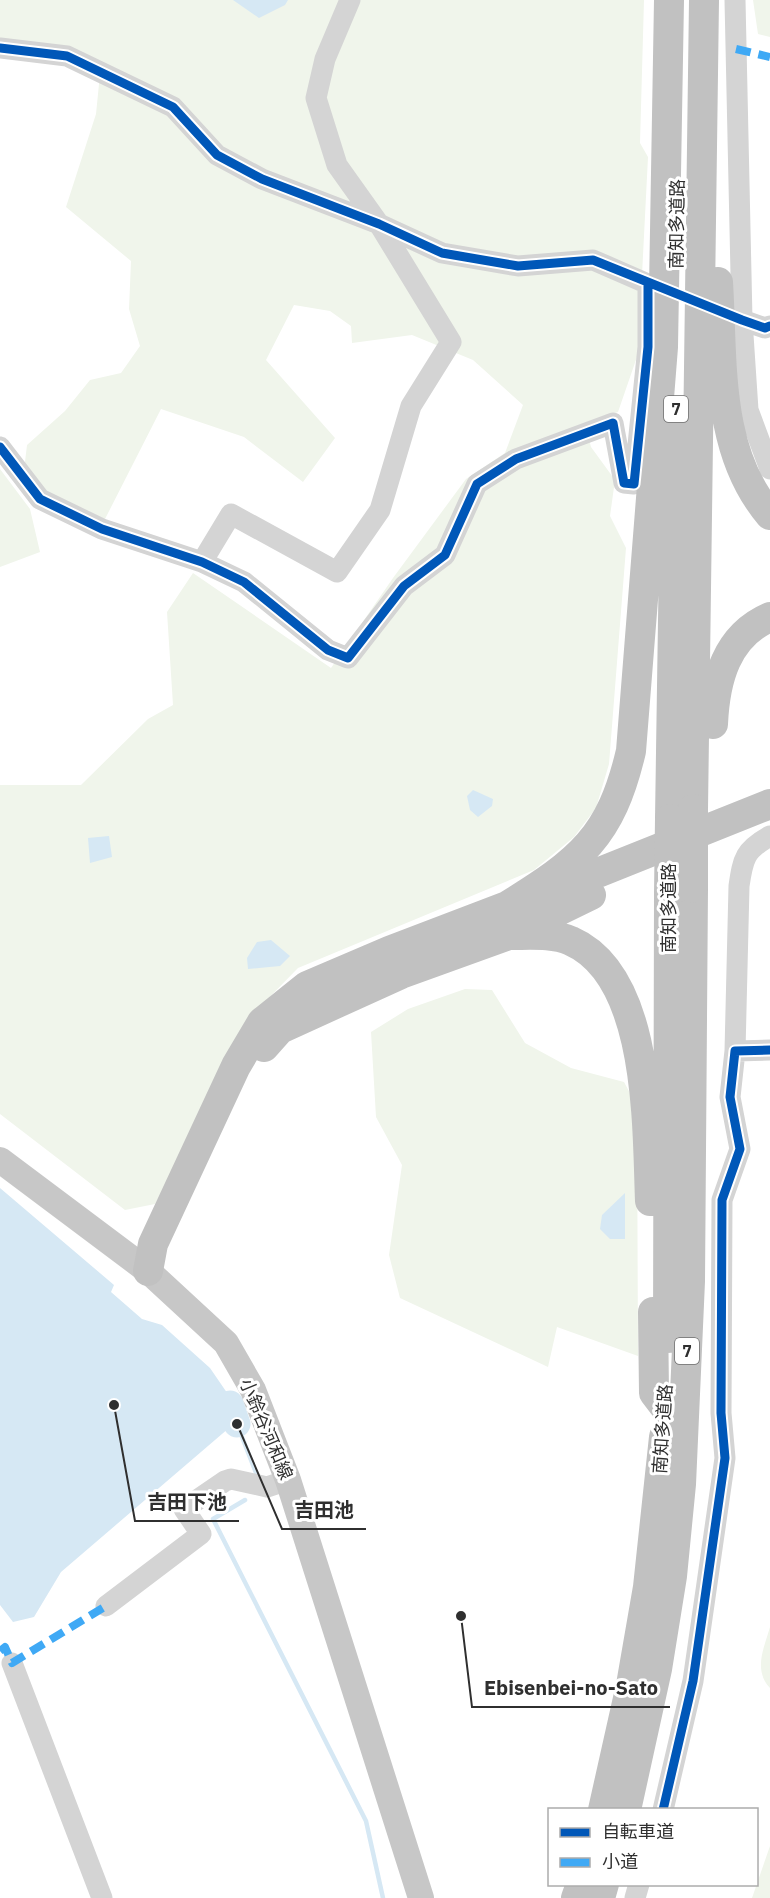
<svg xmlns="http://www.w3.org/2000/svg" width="770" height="1898" font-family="'IBM Plex Sans','Noto Sans JP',sans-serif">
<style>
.green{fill:#f0f5eb}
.water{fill:#d6e8f4}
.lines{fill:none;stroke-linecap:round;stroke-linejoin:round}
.stream{stroke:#d6e8f4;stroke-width:4.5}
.river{stroke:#d6e8f4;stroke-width:27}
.minor{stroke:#d4d4d4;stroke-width:21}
.major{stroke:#c7c7c7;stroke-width:26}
.highway{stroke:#c1c1c1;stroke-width:30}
.highway-bridge{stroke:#c1c1c1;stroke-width:30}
.quiet{stroke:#3fa9f5;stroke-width:8;stroke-dasharray:15 8;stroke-linecap:butt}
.cycleway-casing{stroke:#fff;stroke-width:13}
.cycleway{stroke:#0057b8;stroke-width:9}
.labels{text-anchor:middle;stroke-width:6;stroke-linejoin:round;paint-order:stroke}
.shield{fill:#fff;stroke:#6d6d6d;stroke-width:1.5}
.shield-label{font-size:16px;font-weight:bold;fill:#2f2f2f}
.street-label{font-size:18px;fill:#2f2f2f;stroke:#fff}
.leader{fill:none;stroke:#2f2f2f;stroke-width:2}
.callout-dot{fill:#2f2f2f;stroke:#fff;stroke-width:2}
.callout-label{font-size:20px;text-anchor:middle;font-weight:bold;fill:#2f2f2f;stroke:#fff;stroke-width:6;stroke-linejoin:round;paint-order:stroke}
</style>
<rect width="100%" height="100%" fill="#fff"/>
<!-- green -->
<path class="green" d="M0 0H644L640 143 648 157 638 354 618 412 585 424 591 447 615 480 610 516 626 548 609 764 596 808 574 837 534 870 298 968 254 1013 155 1204 125 1210 0 1114V785H81L148 719 173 705 167 612 193 573 331 668 393 578 466 479 505 453 523 405 473 360 412 335 352 343 351 326 330 311 294 305 266 360 335 438 303 482 244 437 161 409 105 519 49 494 24 470 27 445 65 411 90 380 121 373 140 346 129 309 131 261 66 207 96 114 101 64 0 43Z
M753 0H770V37L758 34Z
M0 469 30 509 40 552 0 567Z
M465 989 492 990 525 1043 571 1068 624 1082 637 1106 638 1356 557 1327 548 1367 400 1298 389 1255 402 1165 376 1117 371 1032 408 1009Z
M770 1627V1688C753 1670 764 1648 770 1627Z
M770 1846V1898H752Z"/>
<!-- water -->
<path class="water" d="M233 0H288L285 5 259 18Z
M473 790 493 799 492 806 478 817 470 810 467 796Z
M109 836 112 857 90 863 88 838Z
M271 940 290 956 280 966 248 969 247 958 257 942Z
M0 1188 114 1285 111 1292 142 1319 162 1325 210 1368 234 1403 225 1406 229 1428 61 1572 34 1617 13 1622 0 1605Z
M625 1193V1239H610L600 1229 602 1215Z"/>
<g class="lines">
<!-- stream -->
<path class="stream" d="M237 1424 258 1478
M245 1500 213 1519 366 1821 383 1898"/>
<!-- river -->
<path class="river" d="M230 1404 237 1424"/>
<!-- minor -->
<path class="minor" d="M735 0 742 320 748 410 770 469
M0 48 67 56 173 107 217 155 262 179 379 224 442 253 518 266 593 260 648 284V347L634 484 624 483 613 423 516 459 477 484 445 555 404 586 348 658 328 650 244 582 202 562 102 529 40 499 0 447
M742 320 765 328 770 326
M202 562 231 514 337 572 380 510 411 406 451 342 379 224 337 165 316 98 325 59 350 0
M735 1051 739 886C743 858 745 850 770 836
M106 1606 201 1534 184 1509 225 1481 231 1479 267 1487 288 1480
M12 1663 102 1898
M663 1810 693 1681 725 1458 721 1413 722 1200 740 1149 730 1097 735 1051 770 1050
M635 1898 639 1884"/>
<!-- major -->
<path class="major" d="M0 1160 148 1271 226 1343 253 1390 288 1480 421 1898"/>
<!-- highway -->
<path class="highway" d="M718 282C723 361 715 450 770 515
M713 724C715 680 726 636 770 617
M693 809 704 0
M670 819 676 423
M507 906C580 861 611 837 631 751L663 347 669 0
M512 935C530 935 554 933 571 941 651 976 647 1127 650 1201
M264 1047 280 1029 401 974 509 935 591 895
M148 1271 153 1244 236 1066 262 1022 307 986 389 951 507 906 530 900 770 804
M653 1312 654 1393 667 1410
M668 1338 669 894
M603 1810 631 1685 648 1587 664 1437
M626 1810 657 1669 672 1576 681 1484 690 1281 693 888
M576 1898 581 1884
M600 1898 604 1884"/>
<!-- highway-bridge -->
<path class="highway-bridge" d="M693 809V888
M669 894 670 819"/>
<!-- quiet -->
<path class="quiet" d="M736 49 770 57
M0 1651 5 1647 12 1663 106 1606"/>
<defs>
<path id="cycleway" d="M0 48 67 56 173 107 217 155 262 179 379 224 442 253 518 266 593 260 742 320 765 328 770 326
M0 447 40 499 102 529 202 562 244 582 328 650 348 658 404 586 445 555 477 484 516 459 613 423 624 483 634 484 648 347V284
M663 1810 693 1681 725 1458 721 1413 722 1200 740 1149 730 1097 735 1051 770 1050"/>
</defs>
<!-- cycleway casing -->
<use href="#cycleway" class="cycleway-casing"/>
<!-- cycleway -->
<use href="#cycleway" class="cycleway"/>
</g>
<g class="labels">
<!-- shield labels -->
<g class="shield">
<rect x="664" y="396" width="24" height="26" rx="4.5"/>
<rect x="675" y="1338" width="24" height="26" rx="4.5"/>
</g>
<g class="shield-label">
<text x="676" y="415">7</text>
<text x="687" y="1357">7</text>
</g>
<!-- street labels -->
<g class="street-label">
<text transform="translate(677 224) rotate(-89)" y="6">南知多道路</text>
<text transform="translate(669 908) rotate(-90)" y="6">南知多道路</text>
<text transform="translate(266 1429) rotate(67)" y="6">小鈴谷河和線</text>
<text transform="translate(663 1429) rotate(-86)" y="6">南知多道路</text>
</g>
</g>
<!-- callouts -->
<path class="leader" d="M114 1405L135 1521H239M237 1424L282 1529H366M461 1616L472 1707H670"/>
<g class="callout-dot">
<circle cx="114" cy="1405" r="6"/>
<circle cx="237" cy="1424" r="6"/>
<circle cx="461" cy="1616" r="6"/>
</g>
<g class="callout-label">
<text x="187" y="1509">吉田下池</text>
<text x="324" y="1517">吉田池</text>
<text x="571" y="1695">Ebisenbei-no-Sato</text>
</g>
<!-- legend -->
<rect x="548" y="1808" width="210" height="78" fill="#ffffff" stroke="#acacac" stroke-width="1.5"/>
<rect x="560" y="1828" width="30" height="9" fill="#0057b8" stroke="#acacac" stroke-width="1.5"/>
<text x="602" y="1838" font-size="18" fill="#2f2f2f">自転車道</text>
<rect x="560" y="1858" width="30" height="9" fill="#3fa9f5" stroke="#acacac" stroke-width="1.5"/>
<text x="602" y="1868" font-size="18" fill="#2f2f2f">小道</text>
</svg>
